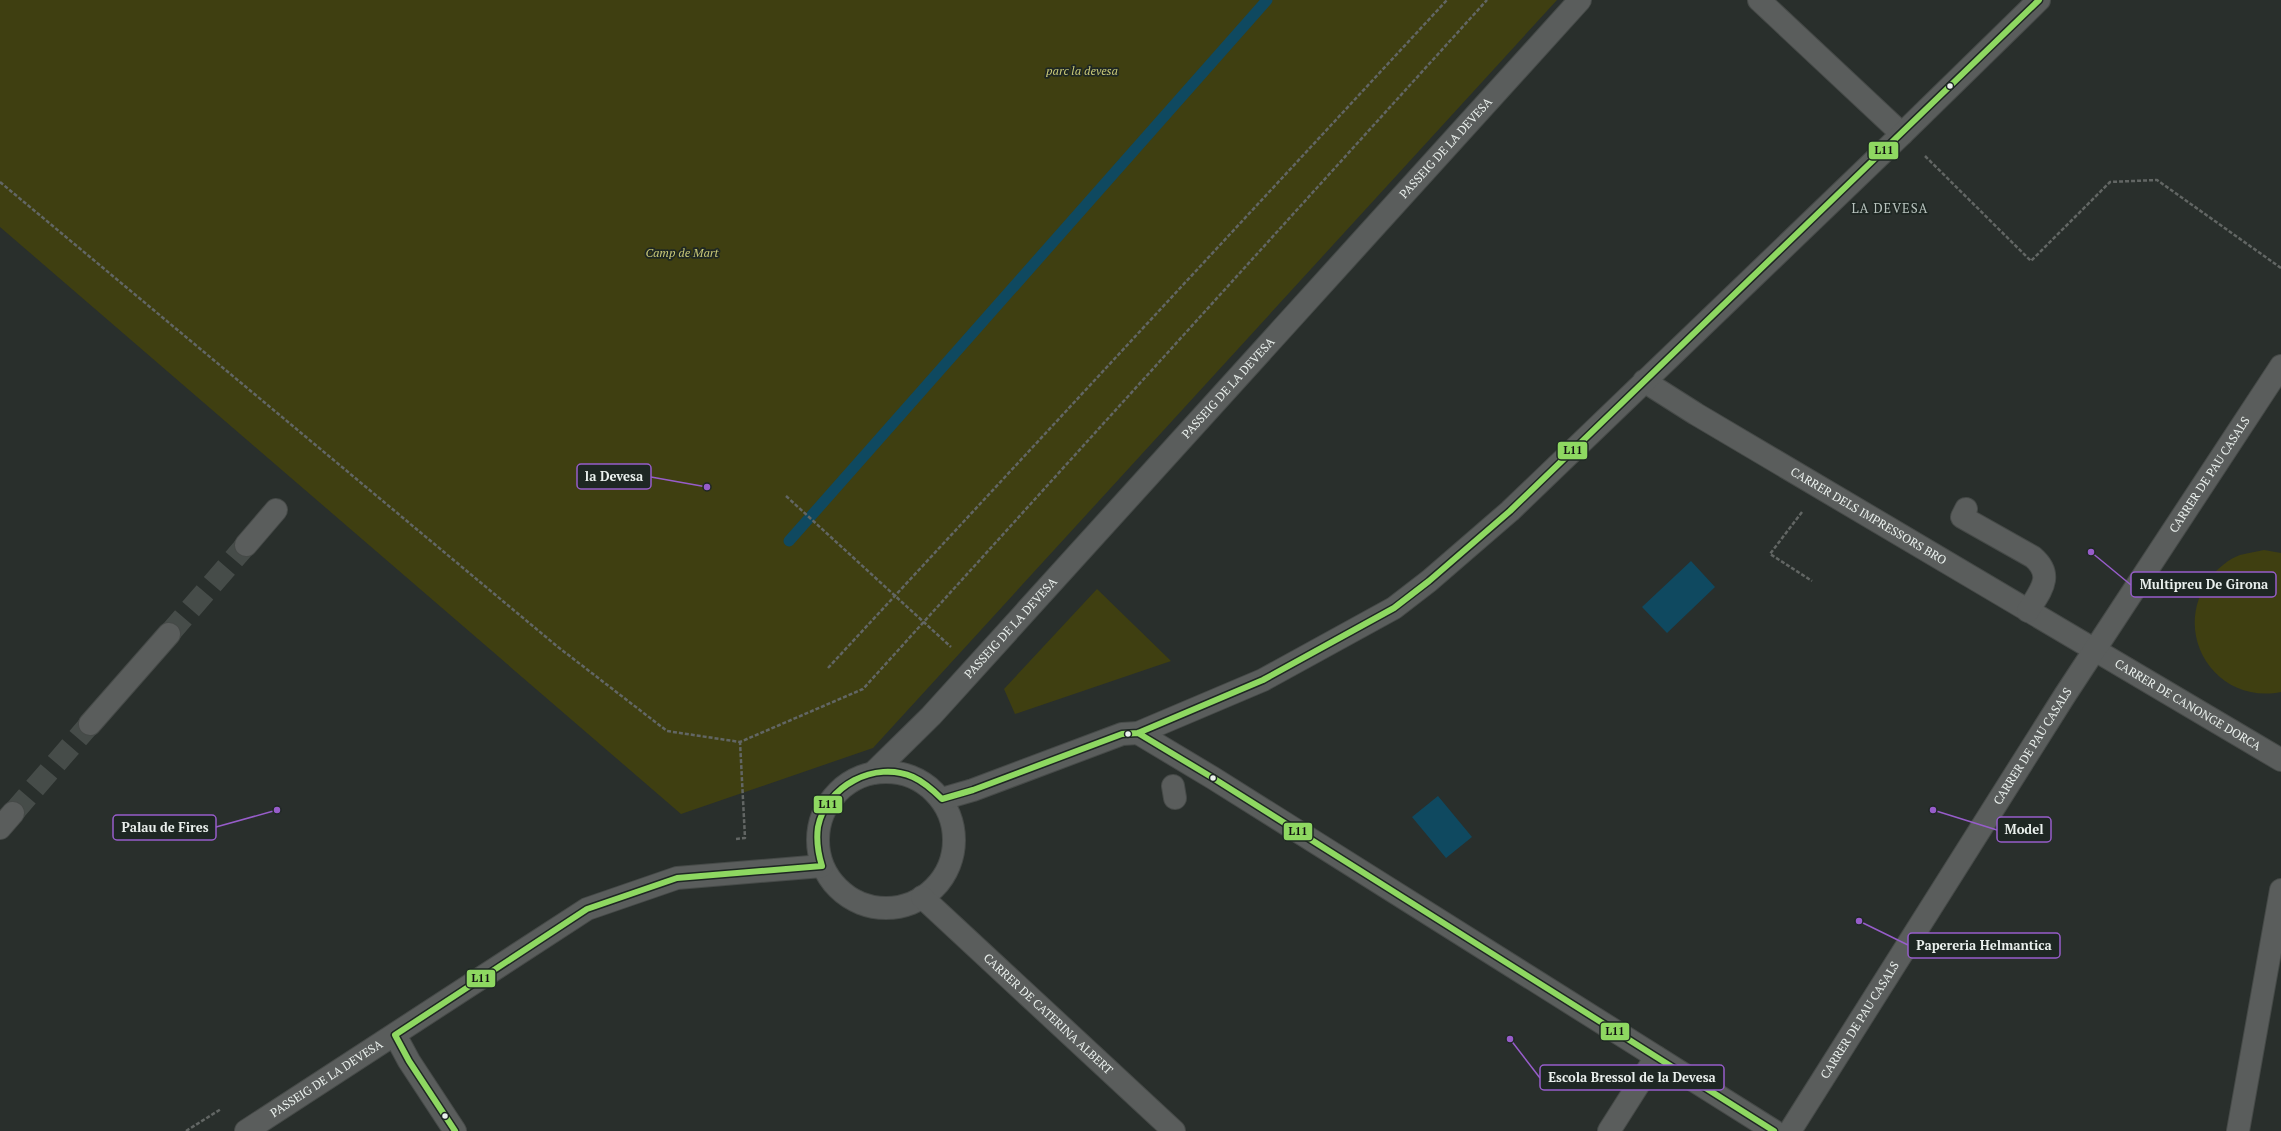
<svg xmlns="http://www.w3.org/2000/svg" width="2281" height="1131" font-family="'PT Serif',serif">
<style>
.green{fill:#3f3f11}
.water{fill:#0f4960}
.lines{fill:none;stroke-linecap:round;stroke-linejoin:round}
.stream{stroke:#0f4960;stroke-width:11}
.minor-tunnel{stroke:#464c49;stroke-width:22;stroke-dasharray:22 11;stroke-linecap:butt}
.minor-casing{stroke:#464a48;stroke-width:24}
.path{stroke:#626664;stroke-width:2.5;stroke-dasharray:4 2;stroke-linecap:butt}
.minor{stroke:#5a5d5c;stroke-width:22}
.bus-1-casing{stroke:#1e2723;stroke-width:9}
.bus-1{stroke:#8ed861;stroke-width:6}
.bus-dot{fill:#eaf0ed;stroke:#1e2723;stroke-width:1.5}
.labels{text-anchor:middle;stroke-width:3.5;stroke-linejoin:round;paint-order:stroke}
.park-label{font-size:12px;font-style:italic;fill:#c9c877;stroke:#1e2723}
.street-label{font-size:12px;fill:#eaf0ed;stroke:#1e2723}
.neighbourhood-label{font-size:13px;letter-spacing:1px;fill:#b8c3be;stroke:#1e2723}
.leader{fill:none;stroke:#975dca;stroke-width:1.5}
.callout-dot{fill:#975dca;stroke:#1e2723;stroke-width:1.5}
.callout{fill:#1e2723;stroke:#975dca;stroke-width:1.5}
.callout-label{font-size:13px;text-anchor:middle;font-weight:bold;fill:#eaf0ed}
.line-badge{stroke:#1e2723;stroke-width:1.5}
.pale-badge-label{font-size:11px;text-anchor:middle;font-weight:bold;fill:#111}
</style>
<rect width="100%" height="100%" fill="#292f2c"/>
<!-- green -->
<path class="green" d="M0 0H1557L873 748 681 814 0 227Z
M2264 550 2281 553V692C2214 705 2169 631 2211 577 2218 568 2229 559 2240 555 2247 553 2256 552 2264 550Z
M1097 589 1171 661 1015 714 1004 689Z"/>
<!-- water -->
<path class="water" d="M1691 561 1715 587 1667 633 1642 607Z
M1438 796 1472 837 1446 858 1412 817Z"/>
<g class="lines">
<!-- stream -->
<path class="stream" d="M789 541 1267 0"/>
<!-- minor-tunnel -->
<path class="minor-tunnel" d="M169 634 246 545
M13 813 90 724"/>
<defs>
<g id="minor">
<path d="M1759 0 1902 134"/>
<path id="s1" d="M1644 381 1696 414 2281 760"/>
<path d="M1966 509 1962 517 2033 557C2055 576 2040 591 2028 611"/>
<path d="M246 545 276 510"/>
<path d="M90 724 169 634"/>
<path d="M1138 733 1213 778 1774 1131"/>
<circle cx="886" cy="840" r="68"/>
<path id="s2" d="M873 773 931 716 1580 0"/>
<path d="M1173 786 1175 798"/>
<path d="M942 799 973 790 1122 734 1138 733 1263 680 1394 608 1429 581 1510 511 1902 134 2039 0"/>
<path d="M0 828 13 813"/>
<path id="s3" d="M922 897 1174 1131"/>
<path d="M395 1035 409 1061 455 1131"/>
<path id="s4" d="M246 1131 587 909 677 878 822 866"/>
<path d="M1609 1131 1656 1057"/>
<path id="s5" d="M1790 1131 2065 695 2281 366"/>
<path d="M2238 1131 2281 890"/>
</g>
</defs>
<!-- minor casing -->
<use href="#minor" class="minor-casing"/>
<!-- path -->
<path class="path" d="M1925 156 2031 261 2110 182 2157 180 2281 268
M0 182 558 647 667 731 740 742 863 689 1487 0
M786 496 951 647
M1802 512 1770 554 1812 581
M828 668 1447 0
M736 839 745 838 740 742
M186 1131 221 1109"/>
<!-- minor -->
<use href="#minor" class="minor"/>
<defs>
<path id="bus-1" d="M1138 733 1213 778 1774 1131
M455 1131 409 1061 395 1035 587 909 677 878 822 866C818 853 816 841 818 827 826 786 875 760 913 777 924 782 933 790 942 799L973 790 1122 734 1138 733 1263 680 1394 608 1429 581 1510 511 2039 0"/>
</defs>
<!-- bus-1 casing -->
<use href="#bus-1" class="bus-1-casing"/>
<!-- bus-1 -->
<use href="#bus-1" class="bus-1"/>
</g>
<!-- markers -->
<g class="bus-dot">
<circle cx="1950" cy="86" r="3.5"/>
<circle cx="1128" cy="734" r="3.5"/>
<circle cx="1213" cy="778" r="3.5"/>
<circle cx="445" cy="1116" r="3.5"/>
</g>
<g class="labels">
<!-- park labels -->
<g class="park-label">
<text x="1082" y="75">parc la devesa</text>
<text x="682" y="257">Camp de Mart</text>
</g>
<!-- street labels -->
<g class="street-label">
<text dy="4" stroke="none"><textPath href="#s2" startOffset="848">PASSEIG DE LA DEVESA</textPath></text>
<text dy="4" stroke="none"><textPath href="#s2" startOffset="524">PASSEIG DE LA DEVESA</textPath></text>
<text dy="4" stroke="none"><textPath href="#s5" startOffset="779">CARRER DE PAU CASALS</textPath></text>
<text dy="4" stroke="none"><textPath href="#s1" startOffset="262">CARRER DELS IMPRESSORS BRO</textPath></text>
<text dy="4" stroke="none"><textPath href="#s2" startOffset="200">PASSEIG DE LA DEVESA</textPath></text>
<text dy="4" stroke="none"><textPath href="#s1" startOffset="633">CARRER DE CANONGE DORCA</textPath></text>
<text dy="4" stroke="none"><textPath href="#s5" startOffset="455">CARRER DE PAU CASALS</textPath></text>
<text dy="4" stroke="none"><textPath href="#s3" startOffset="172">CARRER DE CATERINA ALBERT</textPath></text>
<text dy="4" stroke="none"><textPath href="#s5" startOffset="131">CARRER DE PAU CASALS</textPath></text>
<text dy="4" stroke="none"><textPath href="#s4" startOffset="96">PASSEIG DE LA DEVESA</textPath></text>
</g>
<!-- neighbourhood labels -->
<g class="neighbourhood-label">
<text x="1890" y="213">LA DEVESA</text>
</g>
</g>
<!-- callouts -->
<path class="leader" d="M707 487L651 477M2091 552L2131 585M277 810L216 827M1933 810L1997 830M1859 921L1908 945M1510 1039L1540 1078"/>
<g class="callout-dot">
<circle cx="707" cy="487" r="4"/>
<circle cx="2091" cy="552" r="4"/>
<circle cx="277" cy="810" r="4"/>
<circle cx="1933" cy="810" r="4"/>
<circle cx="1859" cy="921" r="4"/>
<circle cx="1510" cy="1039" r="4"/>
</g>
<g class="callout">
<rect x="577" y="464" width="74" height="25" rx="4"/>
<rect x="2131" y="572" width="145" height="25" rx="4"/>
<rect x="113" y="815" width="103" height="25" rx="4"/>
<rect x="1997" y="817" width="54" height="25" rx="4"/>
<rect x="1908" y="933" width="152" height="25" rx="4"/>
<rect x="1540" y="1065" width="184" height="25" rx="4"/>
</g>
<g class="callout-label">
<text x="614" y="481">la Devesa</text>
<text x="2204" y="589">Multipreu De Girona</text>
<text x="165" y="832">Palau de Fires</text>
<text x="2024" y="834">Model</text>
<text x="1984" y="950">Papereria Helmantica</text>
<text x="1632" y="1082">Escola Bressol de la Devesa</text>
</g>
<g class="line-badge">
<rect x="1868" y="141" width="31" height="19" rx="4" fill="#8ed861"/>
<rect x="1557" y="441" width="31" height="19" rx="4" fill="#8ed861"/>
<rect x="813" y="795" width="30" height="19" rx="4" fill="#8ed861"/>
<rect x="1283" y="822" width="30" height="19" rx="4" fill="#8ed861"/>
<rect x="466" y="969" width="30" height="19" rx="4" fill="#8ed861"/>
<rect x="1600" y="1022" width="30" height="19" rx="4" fill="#8ed861"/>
</g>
<g class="pale-badge-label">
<text x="1884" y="154">L11</text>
<text x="1573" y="454">L11</text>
<text x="828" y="808">L11</text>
<text x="1298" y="835">L11</text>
<text x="481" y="982">L11</text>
<text x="1615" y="1035">L11</text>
</g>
</svg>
